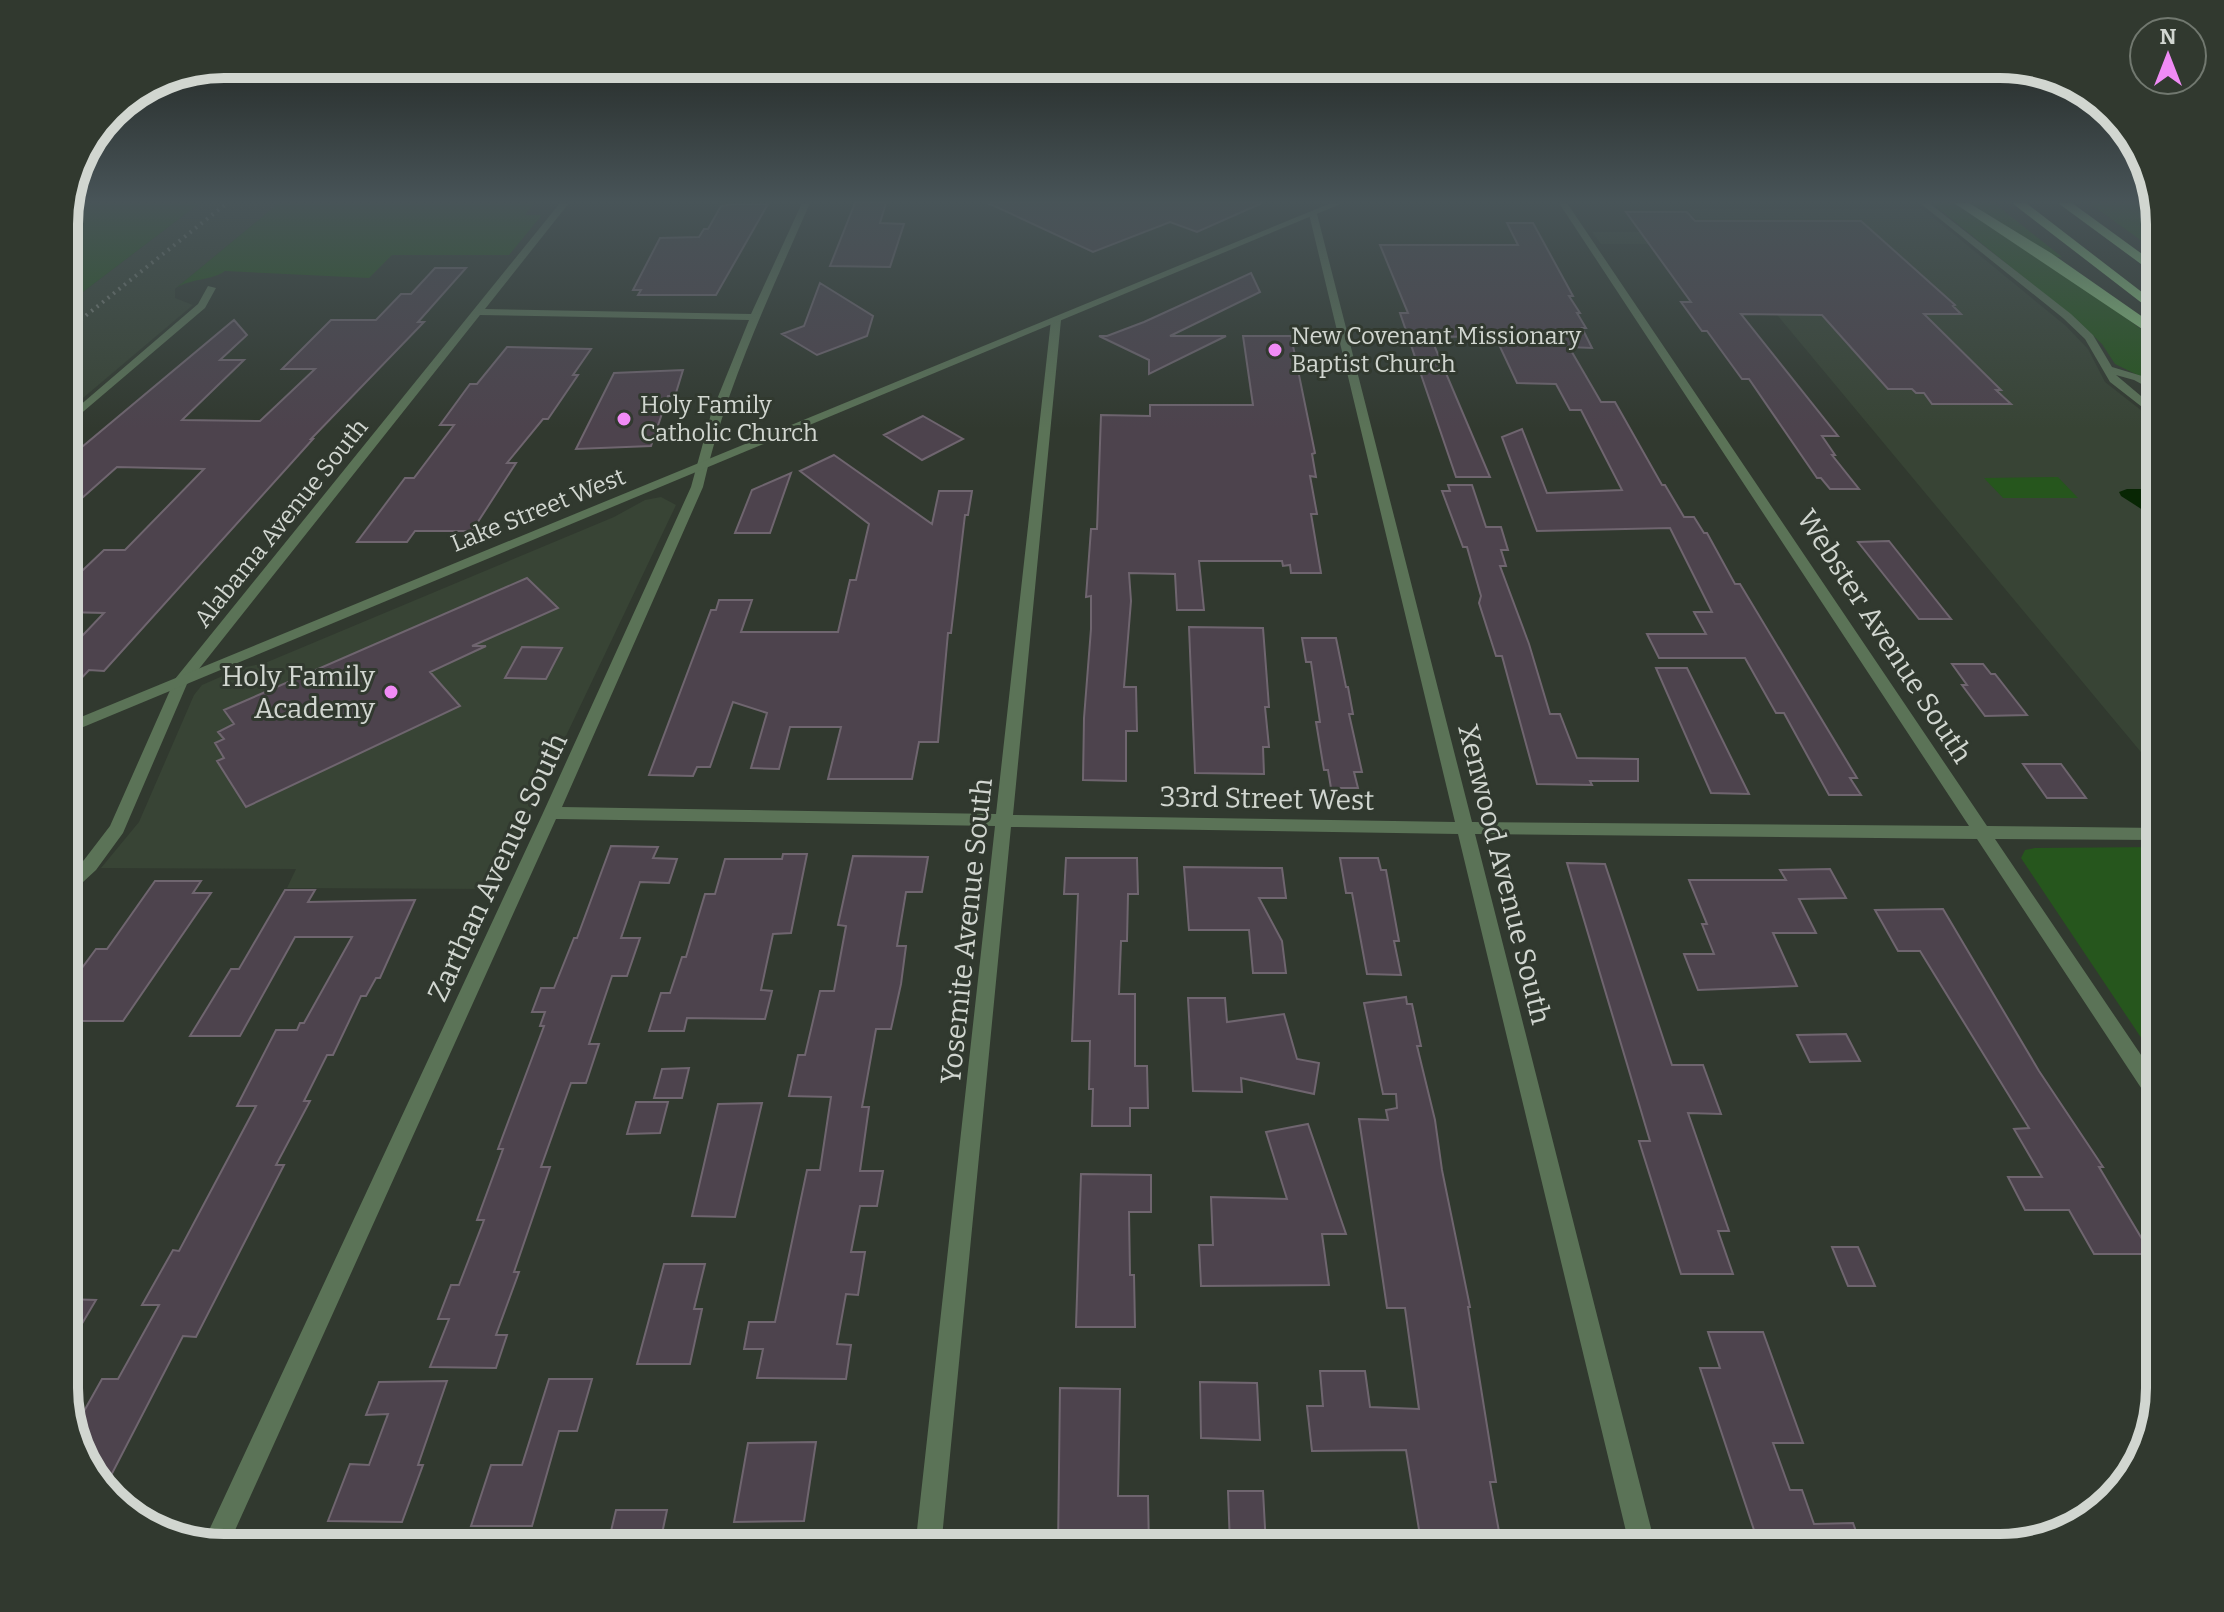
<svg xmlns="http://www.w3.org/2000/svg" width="2224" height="1612" font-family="Bitter,serif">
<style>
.built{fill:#384435}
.green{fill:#26561d}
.water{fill:#082604}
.building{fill:#4d434d;stroke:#6f656f;stroke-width:2}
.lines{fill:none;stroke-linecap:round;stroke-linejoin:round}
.minor{fill:#5b7357;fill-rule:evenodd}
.tertiary{fill:#5b7357;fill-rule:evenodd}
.motorway{fill:#8ac57f;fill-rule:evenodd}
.rail{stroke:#7a8178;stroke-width:4;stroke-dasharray:2 5;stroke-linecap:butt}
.poi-dot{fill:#f08bf5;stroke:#31392f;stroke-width:3}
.labels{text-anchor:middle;stroke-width:6;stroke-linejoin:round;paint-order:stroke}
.far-poi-label{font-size:24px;fill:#d1d6d0;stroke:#31392f;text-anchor:start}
.far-street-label{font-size:24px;fill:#d1d6d0;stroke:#31392f}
.street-label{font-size:28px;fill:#d1d6d0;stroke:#31392f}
.poi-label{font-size:28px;fill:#d1d6d0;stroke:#31392f;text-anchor:end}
.rim{fill:none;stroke:#d1d6d0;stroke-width:10}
</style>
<rect width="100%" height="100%" fill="#31392f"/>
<!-- built -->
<path class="built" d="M200 203H279L175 289V298L193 305 64 414V299L75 298Z
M1688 209H1923L2066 326 2088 349 2105 382 2160 425V775L1718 244H1601L1592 232H1706Z
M661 497 676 505 493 889 287 888 296 869 101 868 139 822 194 695 202 685 241 668 265 663 614 517 645 500Z"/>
<!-- green -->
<path class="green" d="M67 203H200L75 298 64 299Z
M279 203H534L525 215H542L509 255H392L369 278 225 271C211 281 190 278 175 289Z
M1932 203H1954L2100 299 2160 343V386L2115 364 2102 344 2081 324Z
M1967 203H1994L2062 257H2053Z
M2089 203H2142L2160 226V254Z
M2058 477 2078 498H2003L1984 478Z
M2160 847V1066L2021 858 2025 850 2035 848Z"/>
<!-- water -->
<path class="water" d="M2127 489H2160V521L2121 496 2119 492Z"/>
<!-- building -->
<path class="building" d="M855 203H886L880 223 904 224 890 267 830 266Z
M988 203H1262L1197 232 1170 222 1093 252Z
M736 204H768L716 295H638L641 290H633L660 238 699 237 704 229H708L721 206Z
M1626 212H1687L1695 221H1861L1955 305 1953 306 1961 314H1924L2001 390H1996L2011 404H1932L1924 393H1916L1912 389H1888L1822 315 1741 314 1838 436H1822L1835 455H1832L1859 489H1830L1821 478H1817L1749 379H1742L1707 331H1702L1681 302H1691Z
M1507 223H1533L1573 296H1569L1580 313H1577L1586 328H1582L1592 348 1569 347 1601 402H1615L1662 485H1665L1684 517H1694L1704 533H1707L1735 584H1740L1857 778H1850L1861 795H1829L1784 713H1776L1745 658H1659L1647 634H1706L1694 612H1712L1670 528 1537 531 1502 437 1522 429 1547 493 1622 490 1581 410H1570L1556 384 1517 383 1495 336 1441 337 1445 345H1434L1490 477H1456L1400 313H1408L1380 245H1518Z
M435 268H466L418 322H424L311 439H313L104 671 89 670 64 697V655L104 613 64 612V588L104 550H125L204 469 117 467 64 514V462L234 320 247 335 220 360H244L182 420 260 421 315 369H282L331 320H376L401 294H411Z
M1251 273 1260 292 1170 336H1226L1149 374V360L1099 336H1107L1144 322Z
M820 283 873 316 867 336 817 355 782 334 804 326Z
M1243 336H1291L1315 453 1312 454 1316 477 1310 476 1317 514H1311L1321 573H1291L1290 565 1283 566 1282 561H1199L1204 610H1177L1175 574 1129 573 1131 601 1124 687H1136L1137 731H1126V781L1083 780 1084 718 1091 629V596L1086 597 1091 529H1097L1101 415 1150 416V405H1253Z
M507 347 591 349 573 375H578L548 419H543L507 463H516L472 531H415L407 542H357L405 478H414L454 425H440L470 384H477Z
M683 370 675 396H668L651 446 576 449 614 373Z
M923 416 963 439 922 460 884 435Z
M834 455 932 524 939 491H972L968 515H965L951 633H948L938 742H919L912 779H828L841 727H790L779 769 751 768 767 713 733 702 710 767H697L693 776 649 775 711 610H716L719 600H752L741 632H838L850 580H856L869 524 800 471Z
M791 473 770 533H735L752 490Z
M1448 485H1472L1486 527H1501L1508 550H1501L1506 566H1500L1529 644 1550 714H1560L1577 758 1638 759V781H1590L1592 785 1537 784 1502 656H1496L1479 603 1481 596 1467 547H1463L1442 491H1450Z
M1889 541 1951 619H1919L1858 542Z
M527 578 558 608 472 646H486L430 672 460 706 246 807 217 761 224 758 215 743 224 739 218 732 234 724 224 710Z
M1189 627 1263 628 1269 707H1265L1269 747H1263L1264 774 1195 773Z
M1302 638H1336L1346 687H1348L1353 714H1349L1362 772H1354L1358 788H1331L1328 770H1324L1316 722H1320L1311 662H1306Z
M522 647 562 648 546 679 505 678Z
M1952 664H1983L1991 674H1995L2027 715 1985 716 1962 685H1967Z
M1656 668H1687L1749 794 1711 793Z
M2023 764H2061L2086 798H2047Z
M611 846 658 847 653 858 677 859 669 883 640 882 621 938H640L627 976H612L589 1044H599L586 1083H571L541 1167H550L514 1272H519L496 1335H507L496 1368 430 1367 449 1319H438L451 1285H459L484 1220H477L503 1149H498L544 1026H540L545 1012H532L541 988H554L574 938H577Z
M783 854H807L791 933 773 934 761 990 772 991 765 1019 687 1018 684 1031H649L661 993H670L682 957H686L705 894H715L725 859H782Z
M853 856 928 857 922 892H906L897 946H906L901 984 891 1029H876L862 1107H869L860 1171H883L877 1206H860L851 1252H865L858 1295 846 1294 837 1344 851 1345 846 1379 757 1378 763 1349H744L749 1322H775L807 1170H820L831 1097 789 1096 798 1055H805L820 991H834L846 926 838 925Z
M1066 858H1137L1138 894H1128L1127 941H1121L1119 994H1135V1066H1147L1148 1108H1130V1126H1092L1093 1089H1089L1090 1041H1072L1078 894H1064Z
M1340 858H1378L1381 870H1386L1399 941H1394L1401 975 1367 974 1352 893H1346Z
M1567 863 1605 864 1672 1065H1703L1721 1114 1688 1113 1729 1231H1718L1733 1274H1681L1639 1141H1650Z
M1184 867 1282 868 1286 898H1259L1282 941 1286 973H1253L1249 930H1189Z
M1830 869 1846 898 1799 899 1816 933H1773L1797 986 1698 990 1684 954H1714L1702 924H1707L1689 880H1786L1780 870Z
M155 881H201L193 893H211L123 1021H64V976H76L96 949H107Z
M285 890H315L308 902 415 900 380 978H376L366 996H361L333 1055H327L304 1101H310L276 1165H284L196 1337 183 1336 104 1489 85 1468 74 1429 102 1379H118L159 1305H142L173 1250 179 1251 256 1106H237L276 1030H297L300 1023H304L352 937H295L240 1036H190L231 969H239Z
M1943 909 2039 1071 2103 1167H2099L2151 1254H2094L2069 1210H2025L2008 1177H2042L2014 1129 2029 1128 1920 951H1898L1875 910Z
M1406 997 1407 1004H1412L1421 1046H1417L1435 1120 1442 1170 1470 1307H1468L1496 1482H1490L1502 1548H1422L1406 1450 1312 1451 1307 1406H1323L1320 1371H1365L1370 1407 1419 1409 1405 1308H1387L1359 1119 1388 1120 1386 1110 1397 1108 1396 1094H1383L1364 1003Z
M1188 998H1225L1227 1022 1284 1014 1297 1059 1319 1063 1314 1094 1241 1078 1242 1092 1193 1091Z
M1846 1034 1860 1061 1810 1062 1797 1035Z
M689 1068 682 1098H654L662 1069Z
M636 1102H668L660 1133 627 1134Z
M762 1103 735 1217 692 1216 718 1104Z
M1308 1124 1346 1234H1322L1329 1285 1201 1286 1199 1245H1213L1211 1197 1287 1199 1266 1132Z
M1081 1174 1151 1175V1212H1129L1130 1275H1134L1135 1327H1076Z
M1832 1247H1858L1875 1286H1848Z
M664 1264H705L694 1309H702L690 1364H637Z
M64 1299 96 1300 64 1354Z
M1708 1332H1763L1803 1443H1773L1790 1490H1802L1814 1524 1853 1523 1862 1548H1760L1700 1368H1720Z
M549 1379H592L577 1431H559L532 1526H471L491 1465H522Z
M447 1381 418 1465H423L402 1522 328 1521 350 1464 369 1465 388 1414 366 1415 379 1382Z
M1200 1382 1257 1383 1260 1440 1201 1438Z
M1060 1388 1120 1389 1118 1496H1148L1149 1548H1058Z
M816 1442 804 1521 734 1522 748 1443Z
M1228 1491H1263L1266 1546 1230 1545Z
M616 1510H667L659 1548H607Z"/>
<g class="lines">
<!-- minor -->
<path class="minor" d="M560 203H569L485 309 751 314 802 203H810C769 297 726 386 703 487L562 807 996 814 1051 320 1056 317 1061 320 1013 815 1455 822 1309 214 1313 211 1317 214 1472 822 1969 826 1559 203H1567L1987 826 2160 828V840L1995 839 2160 1083V1109L2153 1106 1977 839 1475 834 1656 1548H1630L1458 834 1011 827 941 1548H915L995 826 556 819 227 1548 204 1541 543 813 691 487 711 414 749 320 480 315 187 684 123 833 96 870 70 894 64 896V879L84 860 110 826 175 679Z
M1920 203H1929L2071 314 2093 335 2112 367 2142 376 2160 386V394L2134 380 2116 375 2160 412V421L2110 382 2085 339 2063 318Z
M208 286 216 288 205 308 64 428V419L198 304Z"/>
<!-- tertiary -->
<path class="tertiary" d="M1331 203H1343L64 735V724Z"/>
<!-- motorway -->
<path class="motorway" d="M1954 203H1969L2051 253 2160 329V341Z
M2012 203H2026L2160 306V317Z
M2058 203H2072L2160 267V278Z
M2146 203H2155L2158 213 2152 212Z"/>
<!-- rail -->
<path class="rail" d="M64 333 227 203"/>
</g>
<!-- sky -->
<linearGradient id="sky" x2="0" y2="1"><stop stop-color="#1b1f1a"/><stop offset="0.47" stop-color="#485458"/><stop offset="1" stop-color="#485458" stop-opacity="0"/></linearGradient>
<rect width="2224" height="429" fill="url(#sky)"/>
<!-- markers -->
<g class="poi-dot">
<circle cx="1275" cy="350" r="8"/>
<circle cx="624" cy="419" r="8"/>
<circle cx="391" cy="692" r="8"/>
</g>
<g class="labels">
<!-- far-poi labels -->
<g class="far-poi-label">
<text x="1291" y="344">New Covenant Missionary<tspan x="1291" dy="28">Baptist Church</tspan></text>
<text x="640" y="413">Holy Family<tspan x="640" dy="28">Catholic Church</tspan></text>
</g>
<!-- far-street labels -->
<g class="far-street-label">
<text transform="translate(538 510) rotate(-22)" y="8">Lake Street West</text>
<text transform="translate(281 523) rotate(-51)" y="8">Alabama Avenue South</text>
</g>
<!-- street labels -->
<g class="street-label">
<text transform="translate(1885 636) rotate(57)" y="10">Webster Avenue South</text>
<text transform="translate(1267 798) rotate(1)" y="10">33rd Street West</text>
<text transform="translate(497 867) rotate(-65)" y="10">Zarthan Avenue South</text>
<text transform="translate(1505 874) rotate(76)" y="10">Xenwood Avenue South</text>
<text transform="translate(966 931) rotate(-84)" y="10">Yosemite Avenue South</text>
</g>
<!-- poi labels -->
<g class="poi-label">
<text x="375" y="686">Holy Family<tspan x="375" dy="32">Academy</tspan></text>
</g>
</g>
<!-- crop -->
<path d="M0 0H2224V1612H0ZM224 78H2000A146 146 0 0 1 2146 224V1388A146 146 0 0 1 2000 1534H224A146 146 0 0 1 78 1388V224A146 146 0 0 1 224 78Z" fill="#31392f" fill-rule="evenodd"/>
<path class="rim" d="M224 78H2000A146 146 0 0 1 2146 224V1388A146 146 0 0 1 2000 1534H224A146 146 0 0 1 78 1388V224A146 146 0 0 1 224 78Z"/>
<!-- north arrow -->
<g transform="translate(2168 56)"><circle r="38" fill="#31392f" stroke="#71786f" stroke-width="2"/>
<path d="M0-6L14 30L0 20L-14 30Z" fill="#f08bf5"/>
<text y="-12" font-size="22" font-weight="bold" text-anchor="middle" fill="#d1d6d0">N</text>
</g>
</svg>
